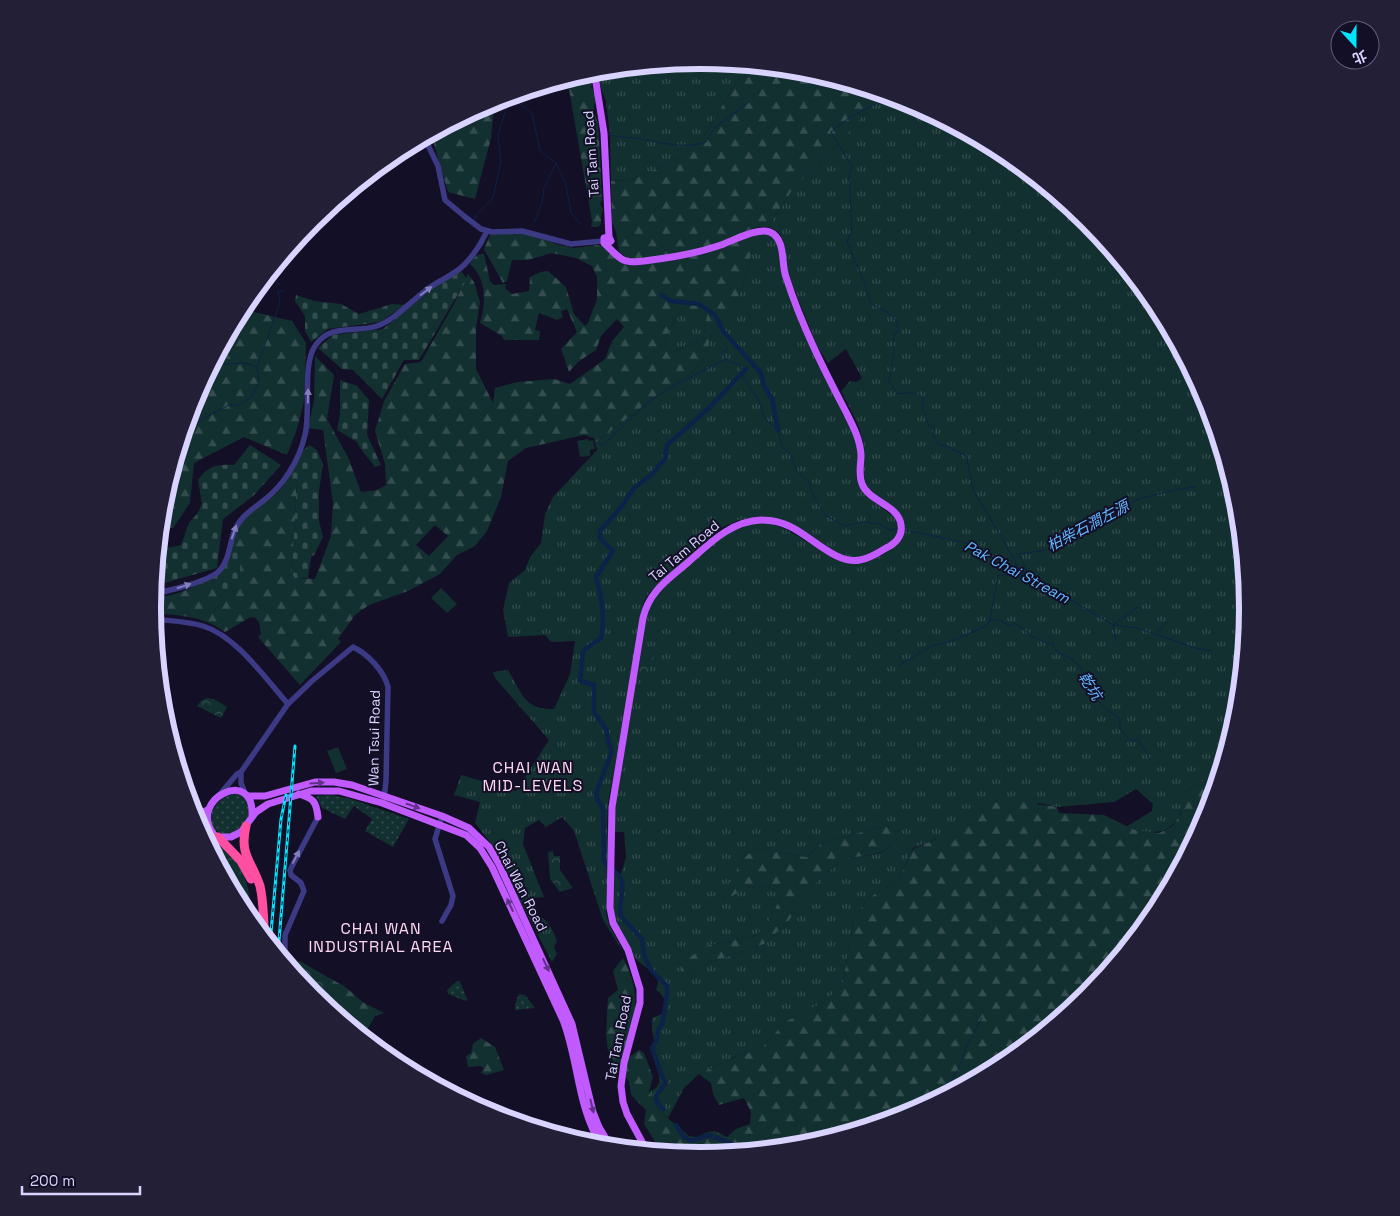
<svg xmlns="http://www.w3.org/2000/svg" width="1400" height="1216" font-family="'Space Grotesk','Noto Sans TC',sans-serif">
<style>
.grass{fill:url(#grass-tufts);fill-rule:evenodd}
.forest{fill:url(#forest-firs);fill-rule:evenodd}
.cemetery{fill:url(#cemetery-stones)}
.park{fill:url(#park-crowns)}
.garden{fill:url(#garden-dots)}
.pitch{fill:#12302f}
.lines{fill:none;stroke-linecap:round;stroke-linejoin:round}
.stream{stroke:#0c2248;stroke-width:1}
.canal{stroke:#0c2248;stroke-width:4.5}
.minor{stroke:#3d3a85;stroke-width:5.5}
.major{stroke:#c25bff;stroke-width:7}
.highway{stroke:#ff4fa3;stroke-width:9}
.rail-casing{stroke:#00e5ff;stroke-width:3}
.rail{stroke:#130f26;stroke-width:1;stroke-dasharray:4;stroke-linecap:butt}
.oneway{fill:#837fbc}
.oneway2{fill:#623188}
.labels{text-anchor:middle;stroke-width:4;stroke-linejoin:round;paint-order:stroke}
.street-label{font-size:14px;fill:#d9d4ff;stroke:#130f26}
.water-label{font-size:15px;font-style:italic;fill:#62b6ff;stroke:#130f26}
.quarter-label{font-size:16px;letter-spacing:1px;fill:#ffd6f0;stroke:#130f26}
.rim{fill:none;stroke:#d9d4ff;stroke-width:6}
</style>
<defs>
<pattern id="grass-tufts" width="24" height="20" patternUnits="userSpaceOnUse" patternTransform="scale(1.25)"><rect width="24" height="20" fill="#12302f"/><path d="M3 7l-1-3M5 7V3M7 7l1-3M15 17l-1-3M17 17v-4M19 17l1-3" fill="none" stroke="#344d4e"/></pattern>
<pattern id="forest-firs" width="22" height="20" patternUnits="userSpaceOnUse" patternTransform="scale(1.25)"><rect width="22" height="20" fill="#12302f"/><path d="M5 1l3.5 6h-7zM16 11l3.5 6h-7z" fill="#344d4e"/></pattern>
<pattern id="cemetery-stones" width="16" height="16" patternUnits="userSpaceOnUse" patternTransform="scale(1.25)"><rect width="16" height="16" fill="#12302f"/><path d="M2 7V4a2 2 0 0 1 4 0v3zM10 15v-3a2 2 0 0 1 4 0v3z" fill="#344d4e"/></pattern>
<pattern id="park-crowns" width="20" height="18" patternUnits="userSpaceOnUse" patternTransform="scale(1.25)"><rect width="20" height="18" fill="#12302f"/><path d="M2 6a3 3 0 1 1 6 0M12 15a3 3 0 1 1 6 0" fill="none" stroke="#344d4e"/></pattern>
<pattern id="garden-dots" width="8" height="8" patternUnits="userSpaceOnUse" patternTransform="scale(1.25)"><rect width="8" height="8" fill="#12302f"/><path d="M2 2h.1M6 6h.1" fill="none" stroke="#344d4e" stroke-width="1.8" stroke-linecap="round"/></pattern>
</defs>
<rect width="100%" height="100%" fill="#130f26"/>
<!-- grass -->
<path class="grass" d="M700 60 747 65 703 138 681 156 664 166 629 180 611 181 610 135 606 101 594 70Z
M881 93 910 102 1005 153 1088 221 1156 304 1206 399 1238 501 1248 608 1237 715 1220 771 1181 794C1181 800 1182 808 1180 814 1171 837 1145 834 1126 827L1152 811 1153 804 1136 789 1114 802 1057 807 1039 803 936 839 913 848 898 880 867 899 854 920 842 987 820 1004 785 1022 761 1049 735 1057 699 1074 684 1088 668 1118 659 1111 649 1092 656 1088 659 1083V1075L652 1054 655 1043 652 1031V1018L664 1013 666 1001 660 993 656 990 658 984 657 975C651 970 643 966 638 961 629 953 614 924 613 913 611 898 615 884 613 870L621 874 626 857 624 832H612C617 779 631 727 635 673L653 655 639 651 650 604 654 597C671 581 687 566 705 551 711 545 718 538 725 534 735 527 749 524 761 523 783 521 815 549 835 559 842 562 849 564 857 564 875 562 912 543 903 520 898 506 870 497 864 480 860 469 865 455 863 443 860 424 849 407 841 391L850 381 857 382 862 378 846 349 828 363 817 346 788 274 783 241 780 234 772 228 768 227 793 189 843 139ZM890 826 897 844 877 854 843 859 812 886 788 922 764 944 706 964 686 977 705 946 756 936 769 921 782 895 768 886 746 888 735 874 743 858 757 848 806 857 821 844 872 829Z
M764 233 769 234 774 238 777 244 782 276 811 348 854 432 858 456 856 475 858 484 866 496 894 517 898 526 897 534 891 541 867 554 860 557H849L838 553 787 522 763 516 739 520 721 528 649 593 644 602 639 622 626 708 608 803 607 822 609 872 606 913 609 925 624 953 603 920 574 831 562 817 546 827 539 820 525 828 523 844 544 897 534 898 538 916C550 920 552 930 557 941L554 947 557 954 552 962 519 899 501 856 475 823 480 802 454 795 461 775 516 791 549 740 495 678 493 672 508 670C522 693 524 710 554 709L570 674 575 641 551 642 545 635 508 637 503 610 509 583 525 570 530 557 541 543 545 514 553 497 597 450 595 443 665 389 692 373 705 356 712 334 742 290 752 251Z
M683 310H698L707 315 703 341C690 341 683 349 671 353L664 344C669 331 673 321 683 310Z"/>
<!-- forest -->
<path class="forest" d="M747 65 807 71 881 93 843 139 793 189 768 227C755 225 742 233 730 238 699 252 664 256 630 259L619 252 616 232 612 223 611 181 629 180 664 166 681 156 703 138Z
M586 73 584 75 589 77 592 85 591 87C599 96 594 100 594 109 594 114 597 119 598 124 600 149 601 174 602 200L600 204 603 209 601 216V224L598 227H591L592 221 567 78Z
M495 100 491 138 475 199 448 192 431 134Z
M524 233 560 245 574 248 597 245 610 248 621 262 630 265 660 262 708 253 749 237 764 233 752 251 742 290 712 334 705 356 692 373 665 389 595 443 594 438 584 435 526 448 508 461 501 497 487 531 475 546 457 555 440 574 408 591 369 605 355 615 338 639 341 642 300 685 258 637 261 634 259 622 254 617 249 618 225 632C203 616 179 615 152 613L153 597C174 598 192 587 211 579L217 589C223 572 234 528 246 516 261 501 278 499 288 477L297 480 292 574 295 578 315 579 331 536 333 503 323 430 308 428 314 401 315 356 334 375 327 419 348 457 361 492 377 490 386 485 385 464 375 431 384 401 405 364 421 362 454 304 468 274 474 282 480 302 476 328V369L493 403 495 388 517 382 554 379 570 384 605 359 612 341 624 327 617 319 601 336 596 350 578 362 569 372 561 349 577 332 567 309 561 311 563 317 557 320 539 313 535 330 540 331 539 340H504L502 336 480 323C486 303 487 279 470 264 474 257 476 254 484 254L490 281 494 285 506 284 505 288 512 294 529 291 530 277 541 272 548 271 566 287 574 314 585 326 588 323 597 299V277L592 266 576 258 552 253 528 260H512L507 281 503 283 484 249 490 235ZM683 310H698L707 315 703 341C690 341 683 349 671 353L664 344C669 331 673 321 683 310ZM435 525 448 536 429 556 416 545Z
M241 309 292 321 306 343 304 401 298 426 287 455 244 437 194 463 190 503 173 528 160 527 163 501 194 398Z
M1220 771 1206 818 1155 913 1087 996 1004 1064 909 1114 807 1146 700 1156 655 1152 656 1143 644 1124 646 1110 631 1095 629 1081 618 1070 608 1051 606 1034 608 998 618 990 613 971 623 958C631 971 637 993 635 1008 632 1024 626 1040 623 1055L631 1056 639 1050 644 1053 653 1077 649 1092 659 1111 689 1136 697 1137 707 1132 715 1131 727 1137 736 1129 750 1124 751 1112 744 1098 719 1105 713 1094 711 1083 699 1074 735 1057 761 1049 785 1022 820 1004 842 987 854 920 867 899 898 880 913 849 936 839 995 803 1015 801 1057 807 1059 813 1104 815 1135 830 1159 833 1173 826 1181 813V794Z
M890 826 899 833 897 844 876 854 843 859 812 886 788 922 764 944 706 964 686 977 681 976 683 963 705 946 756 936 769 921 782 895 768 886 746 888 720 903 722 894 735 874 743 858 757 848 806 857 821 844 872 829Z
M329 978 344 986 364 1003 384 1013 375 1016 363 1037 325 1006Z
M481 1038 495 1047 504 1070 486 1075 481 1073 484 1068 480 1066 468 1067 466 1056 471 1053 473 1044Z"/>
<!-- cemetery -->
<path class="cemetery" d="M461 271 467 279 419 360H404L382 399 353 370 342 369 318 348 333 335 383 329 432 289Z
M296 295 315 301 341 304 359 314 392 304 405 305 380 322 328 329 311 342 305 331V316L295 301Z
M340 380 357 386 369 400 367 435 381 465 375 467C370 459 359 449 357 442L337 430 340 414Z
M250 445 281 465 253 496 223 519 217 568 154 586 158 550 181 545 189 523 197 514 202 504 198 480C209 465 216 464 234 465Z
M310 445 317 450 323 464 319 491V521L323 537 314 555 311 557 308 578H295L292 574 297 480 288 477 302 451Z
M231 548H239L241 552 239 589H217L211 579 225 566Z"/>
<!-- park -->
<path class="park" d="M639 651 654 655 649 673H635Z
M207 698 214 699 227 707 221 718 197 706 201 701Z
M209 838C243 848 251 893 253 923L244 912 207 842Z
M553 851 554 856H560V870L573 888 560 892 550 879 548 852Z
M300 961 329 978 325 1006 312 995 288 966Z"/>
<!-- garden -->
<path class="garden" d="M233 793C268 798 239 848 217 831 201 819 218 797 233 793Z
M331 795 351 799 409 819 393 847 365 831 372 819 354 806 345 819 322 808 316 796Z
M457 981H460L467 999 466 1001 448 994 447 990Z
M519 994 525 995 535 1008 515 1010V1004Z"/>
<!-- pitch -->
<path class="pitch" d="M588 439V441L593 440 595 449 590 450V456L580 457 577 441Z
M441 588 457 604 447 613 431 598Z
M338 747 347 769 336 773 327 751Z"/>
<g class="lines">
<!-- stream -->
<path class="stream" d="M509 96 532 113 540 151 556 163 566 185 571 213 582 225
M888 98C868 108 847 117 831 132L852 166 849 176 852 228 847 242 865 284 871 304 889 313 897 322 898 331 894 333 893 344 894 353 889 381 898 394 912 392 924 398 922 409 929 425 934 428 933 435 938 445 948 446 953 450 966 455 973 489 1015 561 1018 569 1016 575H998L990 620 986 626 952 641 931 646 898 666
M606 134C615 137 624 137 633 138 658 141 681 150 706 142L714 128 749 102
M475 219 476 215 493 198 501 161 498 135 509 99
M534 223 542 203 544 188 556 163
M269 273 280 285
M215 358 226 364 244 363 257 367
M726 359 730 362 740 364 744 378 759 401 765 419 778 430 782 447 791 455 797 471 810 483 811 492 825 515 845 526 863 522 880 524 890 530 897 529
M190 412 196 419
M595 443 603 445 648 402 677 384 726 359 722 353 728 348
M178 450 193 427 202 419 229 405H240L252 396 259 382 257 367 280 303 278 291H285
M170 477 171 474
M904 530 967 543 987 556 1002 560 1025 575 1030 582 1056 591 1113 625 1137 628 1196 648 1212 651
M1016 572 1024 576
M1028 576 1030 575 1024 566 1019 554 1047 550 1138 499 1174 490 1195 487
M990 621 998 619 1010 626 1014 623 1030 634 1031 637H1035L1048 644 1053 643C1053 655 1068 654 1075 662 1086 672 1091 689 1099 701 1104 708 1113 714 1120 719V729L1132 742 1137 738 1150 759
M1156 634 1167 622
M1116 641 1113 625 1138 607
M941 1097 959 1068 966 1047 982 1018"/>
<!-- canal -->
<path class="canal" d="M662 295 671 301 699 304 715 315 723 331 761 373 764 386 772 399 778 430
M609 868 604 861 603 808 597 799 596 793 612 751 609 744 606 729 594 712V685L580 681 583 651 601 638C605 616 602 598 596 577L613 551 600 538V531L622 506 634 488 651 475 665 459 667 445 709 408 746 369
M613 870C631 882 617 899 621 916L642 939 644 955 651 970 667 986V993L663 1022 658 1031 657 1040 652 1048 662 1076 665 1081V1084L656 1096 657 1102 663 1109
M676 1125 683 1136 691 1141 709 1135 730 1143 740 1152"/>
<!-- minor -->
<path class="minor" d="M424 137 438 166 445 200 464 216 481 229 492 232 522 231 571 244 603 241
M153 593C167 592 208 581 218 572 232 559 228 539 238 524 244 514 254 508 263 501 283 486 299 461 305 435 311 411 302 365 315 346 330 323 356 333 377 326 395 320 413 299 429 288 440 280 454 275 464 265 474 255 481 244 487 231
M153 619C170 621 187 621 203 626 236 636 265 678 288 704
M241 772V783L245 793
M220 794 237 774 241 772 288 704 312 681 353 647C368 654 384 671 388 687L386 781 384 799
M442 921 451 905 453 896 435 839 442 816
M279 955 285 951V935L304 891 301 883 291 875 290 870 318 817"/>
<!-- major -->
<path class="major" d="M594 70 604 133 609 237 611 241
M609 237 604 238V243C611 249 619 260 627 261 632 263 639 261 644 261 669 258 694 254 718 246 731 242 757 227 770 232 786 239 781 264 786 277 801 324 823 368 846 412 853 426 860 439 861 455 861 465 858 474 862 484 869 502 899 505 901 525 903 536 895 544 886 548 878 553 869 559 860 560 836 565 810 535 789 526 781 522 770 520 761 520 730 521 708 545 686 564 667 580 649 592 643 618L612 807 610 908 613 923 628 950 640 989V1003L624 1063 621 1086 623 1102 627 1114 647 1151
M299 794C314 799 316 801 318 817
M249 796H265L315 782H334L352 785 442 816 469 828 489 847 499 864 572 1024 593 1112 599 1127 611 1147
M194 817 209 809
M198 826 218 837H231L241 832 256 812 268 804 311 791H339L382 803 466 835 480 848 492 867 563 1020C579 1061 577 1108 602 1146
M213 833C188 799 255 766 252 816"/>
<!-- highway -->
<path class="highway" d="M246 826C239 855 252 861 260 886 264 903 263 920 265 938
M218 837 241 861 251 879"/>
<defs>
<path id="rail" d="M270 944 281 819 286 795
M278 953 295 746"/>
</defs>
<!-- rail casing -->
<use href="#rail" class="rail-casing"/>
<!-- rail -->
<use href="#rail" class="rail"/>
</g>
<!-- one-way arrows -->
<defs><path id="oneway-solid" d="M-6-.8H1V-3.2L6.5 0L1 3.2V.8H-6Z" transform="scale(1.25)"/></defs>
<g class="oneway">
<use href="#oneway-solid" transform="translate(426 291) rotate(-37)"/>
<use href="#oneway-solid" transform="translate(308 396) rotate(-88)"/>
<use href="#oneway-solid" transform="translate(234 532) rotate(-71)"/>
<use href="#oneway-solid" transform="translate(184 586) rotate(-17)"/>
<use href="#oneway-solid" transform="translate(296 857) rotate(-62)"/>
</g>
<g class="oneway2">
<use href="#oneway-solid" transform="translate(317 783) rotate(-4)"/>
<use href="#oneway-solid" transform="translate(413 806) rotate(19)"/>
<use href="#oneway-solid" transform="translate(510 905) rotate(-115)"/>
<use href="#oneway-solid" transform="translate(546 965) rotate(65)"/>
<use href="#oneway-solid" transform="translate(592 1106) rotate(76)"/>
</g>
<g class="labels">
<!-- street labels -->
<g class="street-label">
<text transform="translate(591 154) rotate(-94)" y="5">Tai Tam Road</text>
<text transform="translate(684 551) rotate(-40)" y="5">Tai Tam Road</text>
<text transform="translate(374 738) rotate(-89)" y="5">Wan Tsui Road</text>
<text transform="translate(521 886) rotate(63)" y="5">Chai Wan Road</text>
<text transform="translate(618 1038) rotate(-79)" y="5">Tai Tam Road</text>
</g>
<!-- water labels -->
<g class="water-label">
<text transform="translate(1088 526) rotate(-28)" y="5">柏柴石澗左源</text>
<text transform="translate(1017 572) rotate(28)" y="5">Pak Chai Stream</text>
<text transform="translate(1090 686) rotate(57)" y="5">乾坑</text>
</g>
<!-- quarter labels -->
<g class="quarter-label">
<text x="533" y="773">CHAI WAN<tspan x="533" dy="18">MID-LEVELS</tspan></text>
<text x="381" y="934">CHAI WAN<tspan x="381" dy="18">INDUSTRIAL AREA</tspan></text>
</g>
</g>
<!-- crop -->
<path d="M0 0H1400V1216H0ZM161 608a539 539 0 1 1 1078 0a539 539 0 1 1-1078 0Z" fill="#231f37" fill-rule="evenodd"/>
<path class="rim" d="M161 608a539 539 0 1 1 1078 0a539 539 0 1 1-1078 0Z"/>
<!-- north arrow -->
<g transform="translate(1355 45) rotate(159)"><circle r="24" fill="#130f26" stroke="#625e7d"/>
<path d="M0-4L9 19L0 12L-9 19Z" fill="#00e5ff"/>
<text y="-8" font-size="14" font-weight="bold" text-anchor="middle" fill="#d9d4ff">北</text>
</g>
<!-- scale -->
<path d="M22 1186v8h118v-8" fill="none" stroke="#d9d4ff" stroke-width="2.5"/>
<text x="30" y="1186" font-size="15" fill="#d9d4ff" stroke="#130f26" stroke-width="4" paint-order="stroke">200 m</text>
</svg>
